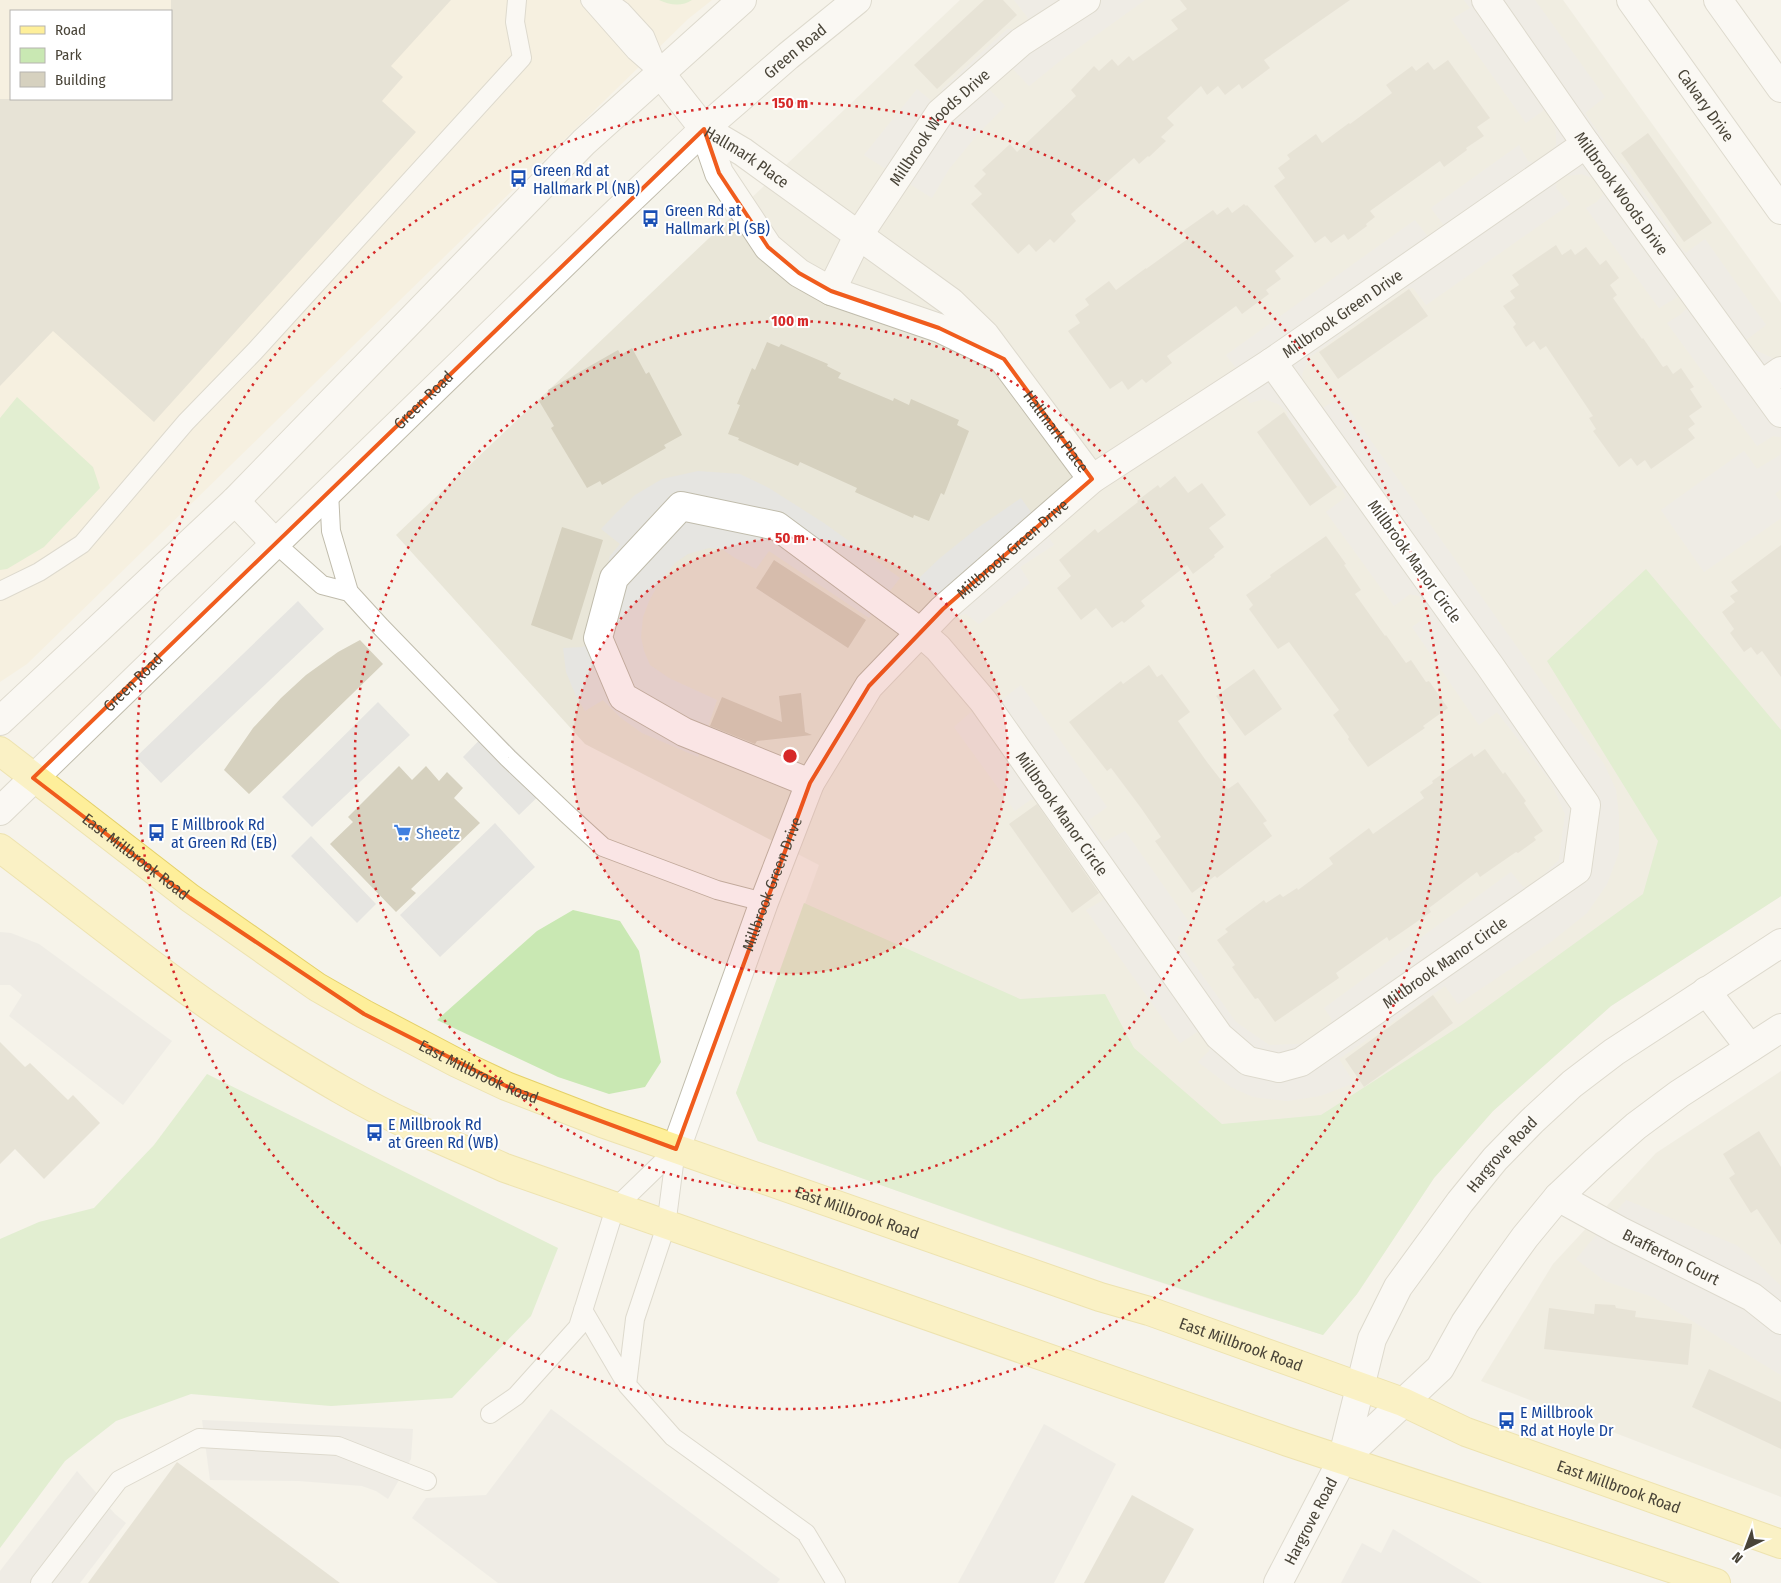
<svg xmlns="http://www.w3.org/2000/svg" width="1781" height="1583" font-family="'Fira Sans Condensed',sans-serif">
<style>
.residential{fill:#e9e6d8}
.commercial{fill:#f6edd5;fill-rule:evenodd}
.green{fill:#c9e8b3}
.parking{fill:#e6e5e1}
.building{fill:#d6d1bf}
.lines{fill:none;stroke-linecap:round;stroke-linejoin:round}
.service-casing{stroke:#c0bcac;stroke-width:20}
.minor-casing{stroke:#c0bcac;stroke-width:30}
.tertiary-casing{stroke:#c0bcac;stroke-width:30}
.primary-casing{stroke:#e4d069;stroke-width:30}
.service{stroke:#fff;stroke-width:18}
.minor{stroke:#fff;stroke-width:28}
.tertiary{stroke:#fff;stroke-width:28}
.primary{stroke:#feef9a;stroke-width:28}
.marked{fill:none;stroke:#f05c1d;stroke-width:4;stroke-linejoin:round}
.ring{fill:none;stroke:#d62828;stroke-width:2.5;stroke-dasharray:2.5 5}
.labels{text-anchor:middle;stroke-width:4;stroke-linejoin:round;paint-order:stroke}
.street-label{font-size:16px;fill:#494438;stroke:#fff}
.transit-label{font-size:16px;fill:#164399;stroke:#fff;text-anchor:start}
.shop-label{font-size:16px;fill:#366cbe;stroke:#fff;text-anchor:start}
.centre{fill:#d62828;stroke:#fff;stroke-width:2.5}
.ring-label{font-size:15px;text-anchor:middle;font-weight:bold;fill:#d62828;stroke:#fff;stroke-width:4;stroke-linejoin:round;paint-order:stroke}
</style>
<rect width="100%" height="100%" fill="#f5f3ea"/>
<!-- residential -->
<path class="residential" d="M960 0H1563L1781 303V896L1611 1006 1493 1111 1434 1178 1357 1294 1323 1335 1218 1302 1007 1230 758 1141 736 1093 819 865 585 744 396 535Z
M1781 1071V1497L1481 1381 1553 1264 1656 1153Z"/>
<!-- commercial -->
<path class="commercial" d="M0 0H712L688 19 27 664 0 682ZM11 11H171V99H11Z"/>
<!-- green -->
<path class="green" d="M659 0H692C682 7 669 5 659 0Z
M17 397 93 467 100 488 44 547 7 569 0 570V418Z
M1646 569 1781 730V896L1611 1006 1493 1111 1434 1178 1357 1294 1323 1335C1133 1275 945 1208 758 1141L736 1093 804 903 1020 999 1105 994 1134 1048 1222 1124 1321 1115 1463 1024 1643 894 1658 841 1547 661Z
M573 910 620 921 639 951 661 1062 645 1087 609 1094 558 1077 437 1020 537 931Z
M207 1074 558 1248 531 1316 452 1398 331 1406 191 1394 116 1421 65 1461 0 1548V1239L39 1222 94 1208 154 1145Z"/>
<!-- parking -->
<path class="parking" d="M1014 0H1145L1060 61 1029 86 1013 69 1004 74 989 89 1005 106 976 136 949 169 932 198 864 155 917 89 934 103 941 99 942 89 1007 29H1017L1025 23 1028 18Z
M1464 0H1535L1605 97 1585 113 1618 161 1624 165 1676 237V243L1686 253 1705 239 1766 325 1746 340 1755 350 1772 358H1781V437L1773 436 1757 446 1667 323 1680 315 1687 308 1679 296 1659 308 1586 208 1597 202 1604 193 1600 185 1595 179 1582 174 1566 176 1557 180 1556 188 1570 204 1426 305 1413 288 1404 289 1310 357 1302 374 1304 386 1320 410 1340 397 1541 681 1604 764 1616 790 1619 816V852L1607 884 1587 913 1552 941 1458 1004 1445 986 1339 1059 1354 1083 1320 1096 1287 1101 1253 1097 1231 1087 1198 1062 1209 1051 1211 1044 1204 1035 1197 1032 1180 1043 1086 910 1102 901 1106 895 1037 800H1030L1015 811 954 727 970 713 1004 698 1021 685 1107 807 1089 820 1090 824 1104 842 1125 831 1191 925 1178 937 1179 943 1236 1022 1269 1045 1299 1044 1321 1035 1331 1025V1018L1324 1008 1511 872 1523 887 1532 886 1559 860 1565 814 1551 782 1497 712 1479 725 1412 627 1429 615 1428 611 1419 596 1410 594 1394 606 1326 512 1346 497 1340 486 1334 485 1288 421 1287 412 1278 404 1264 399 1250 403 1232 379 1239 372 1226 355 1415 220 1429 238 1445 227 1431 208 1519 145 1528 161 1536 164 1542 161 1556 145V132L1552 117 1544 110 1526 123 1452 19 1470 8Z
M1744 451 1757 469 1780 455 1781 452V489L1775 494 1781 502V518L1704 572 1661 510Z
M698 471 740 474 769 488 824 523 900 578 869 618 769 551 756 569 735 558 722 549 709 548 688 554 675 563 659 583 649 601 643 617 641 637 644 651 650 665 669 678 717 700 698 757 642 733 621 718 603 700 585 711 576 696 566 672 563 648 582 647 588 644 610 556 620 544 601 529 615 514 635 495 662 479Z
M1021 498 1054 545 1020 567 1030 583 979 624 966 614 959 615 932 593 918 579 940 558 976 529Z
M298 601 324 629 161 783 136 757Z
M378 702 410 735 312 827 282 797Z
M492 727 550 785 519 815 463 757Z
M495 823 535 867 440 957 400 915Z
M311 836 376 904 357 923 291 856Z
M0 932 11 933 39 944 172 1041 123 1105 9 1016 22 995 10 985H0Z
M1626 1200 1736 1245 1752 1258 1781 1286V1375L1653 1297 1605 1281 1576 1259Z
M551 1409 780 1579 777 1583H498L412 1518 426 1498 486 1495Z
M202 1420 413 1429 411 1459 388 1499 376 1491 362 1486 299 1481 210 1480Z
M1044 1424 1116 1464 1054 1583H958Z
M77 1471 115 1514 126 1523 80 1583H0V1571Z
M1393 1529 1482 1583H1341L1362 1543 1381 1553Z"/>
<!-- building -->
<path class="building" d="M171 0H451L391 66 403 77 382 101 416 132 154 422 53 331 0 386V99H171Z
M984 0H1003L1017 15 937 89 914 65Z
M1180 0H1350L1264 60 1270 68 1242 89 1239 84 1225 95 1218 86 1207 95 1201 86 1167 118 1174 125 1161 137 1166 141 1149 157 1148 156 1139 164 1134 158 1071 214 1076 221 1054 243 1050 239 1036 252 1029 244 1018 254 971 204 982 194 974 186 986 174 982 170 1010 144 1017 152 1076 96 1071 90 1094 66 1099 71 1112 59 1118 66 1129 56 1133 61 1178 29 1171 20 1187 9Z
M1448 60 1490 118 1477 127 1484 136 1466 148 1467 150 1444 167 1440 161 1370 211 1375 217 1366 224 1367 226 1348 240 1344 234 1331 243 1325 236 1315 243 1274 186 1285 178 1278 168 1290 159 1287 155 1316 134 1322 143 1349 123 1350 124 1392 93 1386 85 1412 66 1416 71 1428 62 1434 70Z
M1648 133 1712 223 1684 242 1621 153Z
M1244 204 1246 206 1247 205 1294 256 1275 271 1281 279 1266 290 1269 294 1242 314 1236 306 1167 356 1172 363 1146 383 1142 379 1128 390 1122 381 1110 389 1068 331 1080 323 1075 315 1089 305 1085 299 1109 281 1116 290 1146 268V269L1189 238 1183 231 1213 210 1217 215 1228 207 1232 213Z
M1556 245 1562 255 1571 249 1575 255 1586 247 1600 265 1606 260 1619 278 1610 285 1617 295 1613 298 1642 339 1643 338 1663 367 1667 365 1673 374 1681 368 1694 387 1690 389 1702 407 1689 416 1695 424 1688 429 1695 438 1651 469 1645 460 1637 466 1631 458 1619 467 1593 431 1596 429 1589 418 1593 416 1546 346 1540 350 1534 341 1526 347 1513 327 1516 324 1503 306 1515 298 1510 291 1519 285 1512 275Z
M1409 289 1428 316 1338 379 1319 352Z
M767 342 779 347 781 344 828 364 827 366 841 373 838 378 893 401 894 398 909 405 911 399 959 420 957 425 969 431 944 495 941 493 929 521 914 515 913 518 855 492 857 488 800 462 798 466 738 440 739 438 728 434 740 405 737 404 752 368 755 370Z
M632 348 646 374 649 372 682 435 664 445 666 448 602 485 600 481 587 488 551 428 554 426 539 401 550 394 548 390 618 350 621 355Z
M1284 412 1337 487 1310 506 1257 432Z
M1175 476 1188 493 1202 483 1226 515 1209 528 1224 547 1214 555 1215 557 1193 574 1187 565 1141 601 1145 606 1124 623 1122 621 1112 628 1096 608 1081 620 1057 588 1071 576 1059 560 1095 529 1098 533 1138 502 1137 501 1158 485 1160 488Z
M562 527 603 540 572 640 531 625Z
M1326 536 1346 564 1344 565 1361 590 1355 594 1385 636 1386 635 1406 663 1411 660 1426 682 1429 681 1448 708 1423 726 1425 728 1368 767 1348 739 1349 737 1333 715 1339 710 1289 642 1278 649 1249 609 1253 605 1246 595 1271 577 1270 575Z
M1781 545V677L1762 651 1757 655 1751 647 1744 652 1730 633 1734 629 1722 612 1735 602 1730 596 1738 591 1731 582Z
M774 560 866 620 848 648 756 588Z
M360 640 383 664 249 794 224 770 253 728 281 698 306 675 338 652Z
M1149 665 1157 677 1162 674 1190 712 1178 721 1207 762 1228 789 1238 782 1267 821 1263 823 1272 836 1217 878 1215 876 1192 893 1155 841 1161 837 1141 808 1111 768 1107 771 1069 722 1121 681 1123 684Z
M1254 669 1282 709 1245 736 1216 696Z
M801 693 805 732 812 735 757 741 755 744 710 726 722 697 782 722 779 696Z
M1485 749 1503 774 1505 772 1526 801 1524 803 1543 831 1534 837 1536 840 1518 853 1516 852 1480 877 1477 872 1429 908 1431 912 1389 941 1387 937 1336 973 1339 978 1275 1022 1258 998 1255 999 1232 967 1235 965 1217 940 1228 932 1225 929 1264 900 1266 903 1280 894 1283 897 1297 888 1298 890 1333 864 1329 858 1369 828 1373 834 1424 798 1420 792 1433 783 1432 781 1472 753 1474 757Z
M399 766 412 780 426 766 439 781 447 772 463 788 454 798 480 823 411 889 416 893 396 912 330 844 353 822 348 817Z
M1037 804 1099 893 1072 913 1009 824Z
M1433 995 1453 1023 1364 1087 1345 1059Z
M0 1042 25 1067 30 1063 68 1100 73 1095 100 1123 44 1179 15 1149 0 1164Z
M1759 1131 1781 1167V1245L1757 1209 1751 1213 1729 1178 1735 1174 1723 1154Z
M1595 1304 1615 1305 1616 1308 1636 1311 1635 1317 1692 1324 1688 1365 1544 1349 1549 1308 1594 1314Z
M1709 1369 1781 1402V1449L1692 1407Z
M177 1462 340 1583H88Z
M1132 1495 1194 1529 1164 1583H1084Z"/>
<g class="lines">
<defs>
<path id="service" d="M590 0 635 51 660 73
M607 0 622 11 645 36 659 70
M329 492 331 531 349 592 381 627 508 758 568 815 603 847 717 890 764 902
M276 544 322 585 349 592
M0 591 39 572 82 544 186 422 255 351 522 58 515 22 517 0
M583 1310 627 1385 673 1437 806 1533 836 1583
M627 1385 635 1319 666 1226 676 1149
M490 1414 516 1396 578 1327 615 1208 676 1149
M40 1583 119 1480 199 1438 338 1446 427 1481"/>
<g id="minor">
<path id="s1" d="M1486 0 1586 144 1781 413"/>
<path id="s2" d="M704 129 743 152 951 302 985 335 1092 479"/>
<path d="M704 129 719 173 768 247 799 273 831 291 939 328 995 355"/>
<path id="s3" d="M831 291 858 236 940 113 1021 42 1086 0"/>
<path d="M1761 385 1781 371"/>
<path id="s4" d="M810 783 684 732 623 697 598 638 614 578 681 506 777 526 920 632 938 648 983 701 1219 1036 1248 1061 1279 1068 1301 1062 1577 870 1586 805 1490 666 1272 362"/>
<path id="s5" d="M676 1149 764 902 810 783 869 686 943 609 1092 479 1272 362 1586 144"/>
<path id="s6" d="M1558 1197 1620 1231 1752 1297 1781 1320"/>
</g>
<g id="tertiary">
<path id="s7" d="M1631 0 1781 210"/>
<path d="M1718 0 1781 88"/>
<path d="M660 73 704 129"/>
<path d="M235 501 276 544"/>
<path d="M0 721 235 501 584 142 742 0"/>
<path id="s8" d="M0 811 596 232 704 129 788 56 857 0"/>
<path d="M1706 991 1750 1048"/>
<path d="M1342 1460 1440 1368 1465 1323 1494 1280 1525 1237 1558 1197 1596 1161 1636 1126 1679 1094 1781 1028"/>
<path id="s9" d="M1278 1583 1342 1460 1372 1339 1398 1287 1460 1202 1495 1159 1532 1121 1572 1084 1614 1052 1781 943"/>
</g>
<g id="primary">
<path id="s10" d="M0 751 190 898 317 987 364 1014 457 1063 506 1086 602 1123 1100 1297 1149 1311 1403 1402 1466 1432 1781 1544"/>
<path d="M0 848C90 916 177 988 272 1048 317 1076 363 1104 411 1126 442 1141 474 1154 505 1168L1288 1442 1716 1583"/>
</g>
</defs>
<!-- service casing -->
<use href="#service" class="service-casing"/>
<!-- minor casing -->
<use href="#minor" class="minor-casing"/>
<!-- tertiary casing -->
<use href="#tertiary" class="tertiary-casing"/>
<!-- primary casing -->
<use href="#primary" class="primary-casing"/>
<!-- service -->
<use href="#service" class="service"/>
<!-- minor -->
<use href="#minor" class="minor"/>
<!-- tertiary -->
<use href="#tertiary" class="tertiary"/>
<!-- primary -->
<use href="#primary" class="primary"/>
</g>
<!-- marked area -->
<path d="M0 0H1781V1583H0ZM704 129 719 173 768 247 799 273 831 291 939 328 1004 359 1092 479 943 609 869 686 810 783 676 1149 506 1086 364 1014 190 898 33 778Z" fill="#f5f3ea" fill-opacity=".55" fill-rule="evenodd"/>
<path class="marked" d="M704 129 719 173 768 247 799 273 831 291 939 328 1004 359 1092 479 943 609 869 686 810 783 676 1149 506 1086 364 1014 190 898 33 778Z"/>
<!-- distance rings -->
<circle cx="790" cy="756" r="218" fill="#d62828" fill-opacity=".12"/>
<g class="ring">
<circle cx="790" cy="756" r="218"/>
<circle cx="790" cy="756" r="435"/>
<circle cx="790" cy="756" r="653"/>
</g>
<!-- icons -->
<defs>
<symbol id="bus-bare" viewBox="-9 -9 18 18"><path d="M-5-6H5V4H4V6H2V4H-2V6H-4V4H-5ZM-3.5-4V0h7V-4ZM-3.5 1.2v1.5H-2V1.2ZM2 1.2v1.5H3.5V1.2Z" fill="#1a4fb4" stroke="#fff" stroke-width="2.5" paint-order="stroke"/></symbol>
<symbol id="supermarket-bare" viewBox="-9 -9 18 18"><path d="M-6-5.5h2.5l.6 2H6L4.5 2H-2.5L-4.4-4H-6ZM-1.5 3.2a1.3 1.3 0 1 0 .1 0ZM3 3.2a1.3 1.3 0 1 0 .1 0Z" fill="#3f7fe0" stroke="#fff" stroke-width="2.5" paint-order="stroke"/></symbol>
</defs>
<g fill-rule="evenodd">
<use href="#bus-bare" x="506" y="166" width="25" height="25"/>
<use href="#bus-bare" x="638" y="206" width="25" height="25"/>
<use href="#bus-bare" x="144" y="820" width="25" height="25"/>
<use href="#supermarket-bare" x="390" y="820" width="25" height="25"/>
<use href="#bus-bare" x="362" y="1120" width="25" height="25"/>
<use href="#bus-bare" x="1494" y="1408" width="25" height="25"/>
</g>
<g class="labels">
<!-- street labels -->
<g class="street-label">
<text dy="6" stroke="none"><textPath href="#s8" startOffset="1100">Green Road</textPath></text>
<text dy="6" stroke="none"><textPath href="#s7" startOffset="129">Calvary Drive</textPath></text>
<text dy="6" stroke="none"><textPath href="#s3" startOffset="198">Millbrook Woods Drive</textPath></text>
<text dy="6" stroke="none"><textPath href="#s2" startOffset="51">Hallmark Place</textPath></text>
<text dy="6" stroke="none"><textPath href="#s1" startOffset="236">Millbrook Woods Drive</textPath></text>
<text dy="6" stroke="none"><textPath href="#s5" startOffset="1108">Millbrook Green Drive</textPath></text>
<text dy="6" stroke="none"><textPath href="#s8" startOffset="590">Green Road</textPath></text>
<text dy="6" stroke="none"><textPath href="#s2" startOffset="469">Hallmark Place</textPath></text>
<text dy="6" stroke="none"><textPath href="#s5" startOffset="702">Millbrook Green Drive</textPath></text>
<text transform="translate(1415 561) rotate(54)" y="6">Millbrook Manor Circle</text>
<text dy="6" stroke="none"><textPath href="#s8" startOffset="185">Green Road</textPath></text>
<text dy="6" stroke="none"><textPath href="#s4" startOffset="938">Millbrook Manor Circle</textPath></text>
<text dy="6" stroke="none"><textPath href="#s10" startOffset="172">East Millbrook Road</textPath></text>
<text dy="6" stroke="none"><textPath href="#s5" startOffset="282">Millbrook Green Drive</textPath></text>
<text dy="6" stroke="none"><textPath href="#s4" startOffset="1478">Millbrook Manor Circle</textPath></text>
<text dy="6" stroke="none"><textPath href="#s10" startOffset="578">East Millbrook Road</textPath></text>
<text dy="6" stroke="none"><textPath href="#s9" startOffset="490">Hargrove Road</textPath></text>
<text dy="6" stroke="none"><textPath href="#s10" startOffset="982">East Millbrook Road</textPath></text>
<text dy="6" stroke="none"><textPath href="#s6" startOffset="128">Brafferton Court</textPath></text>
<text dy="6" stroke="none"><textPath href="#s10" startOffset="1388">East Millbrook Road</textPath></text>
<text dy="6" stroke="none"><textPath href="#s10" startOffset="1792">East Millbrook Road</textPath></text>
<text dy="6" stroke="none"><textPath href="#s9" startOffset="70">Hargrove Road</textPath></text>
</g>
<!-- transit labels -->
<g class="transit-label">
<text x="533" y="176">Green Rd at<tspan x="533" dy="18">Hallmark Pl (NB)</tspan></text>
<text x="665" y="216">Green Rd at<tspan x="665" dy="18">Hallmark Pl (SB)</tspan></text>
<text x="171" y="830">E Millbrook Rd<tspan x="171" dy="18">at Green Rd (EB)</tspan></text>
<text x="388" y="1130">E Millbrook Rd<tspan x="388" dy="18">at Green Rd (WB)</tspan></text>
<text x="1520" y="1418">E Millbrook<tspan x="1520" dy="18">Rd at Hoyle Dr</tspan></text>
</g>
<!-- shop labels -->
<g class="shop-label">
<text x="416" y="839">Sheetz</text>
</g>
</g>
<circle cx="790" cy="756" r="8" class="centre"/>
<g class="ring-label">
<text x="790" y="108">150 m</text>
<text x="790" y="326">100 m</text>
<text x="790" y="543">50 m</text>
</g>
<!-- legend -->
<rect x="10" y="10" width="162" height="90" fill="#ffffff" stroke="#b6b4af"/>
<rect x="20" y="26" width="25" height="8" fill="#feef9a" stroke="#b6b4af"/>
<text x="55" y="35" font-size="15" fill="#494438">Road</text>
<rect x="20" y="48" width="25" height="15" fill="#c9e8b3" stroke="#b6b4af"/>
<text x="55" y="60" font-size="15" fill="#494438">Park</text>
<rect x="20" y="72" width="25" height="15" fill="#d6d1bf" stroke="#b6b4af"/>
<text x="55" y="85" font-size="15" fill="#494438">Building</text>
<!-- north arrow -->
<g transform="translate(1746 1548) rotate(222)" stroke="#ffffff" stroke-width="4" paint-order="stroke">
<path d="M0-4L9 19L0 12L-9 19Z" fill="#494438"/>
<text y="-8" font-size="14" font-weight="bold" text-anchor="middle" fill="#494438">N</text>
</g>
</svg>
